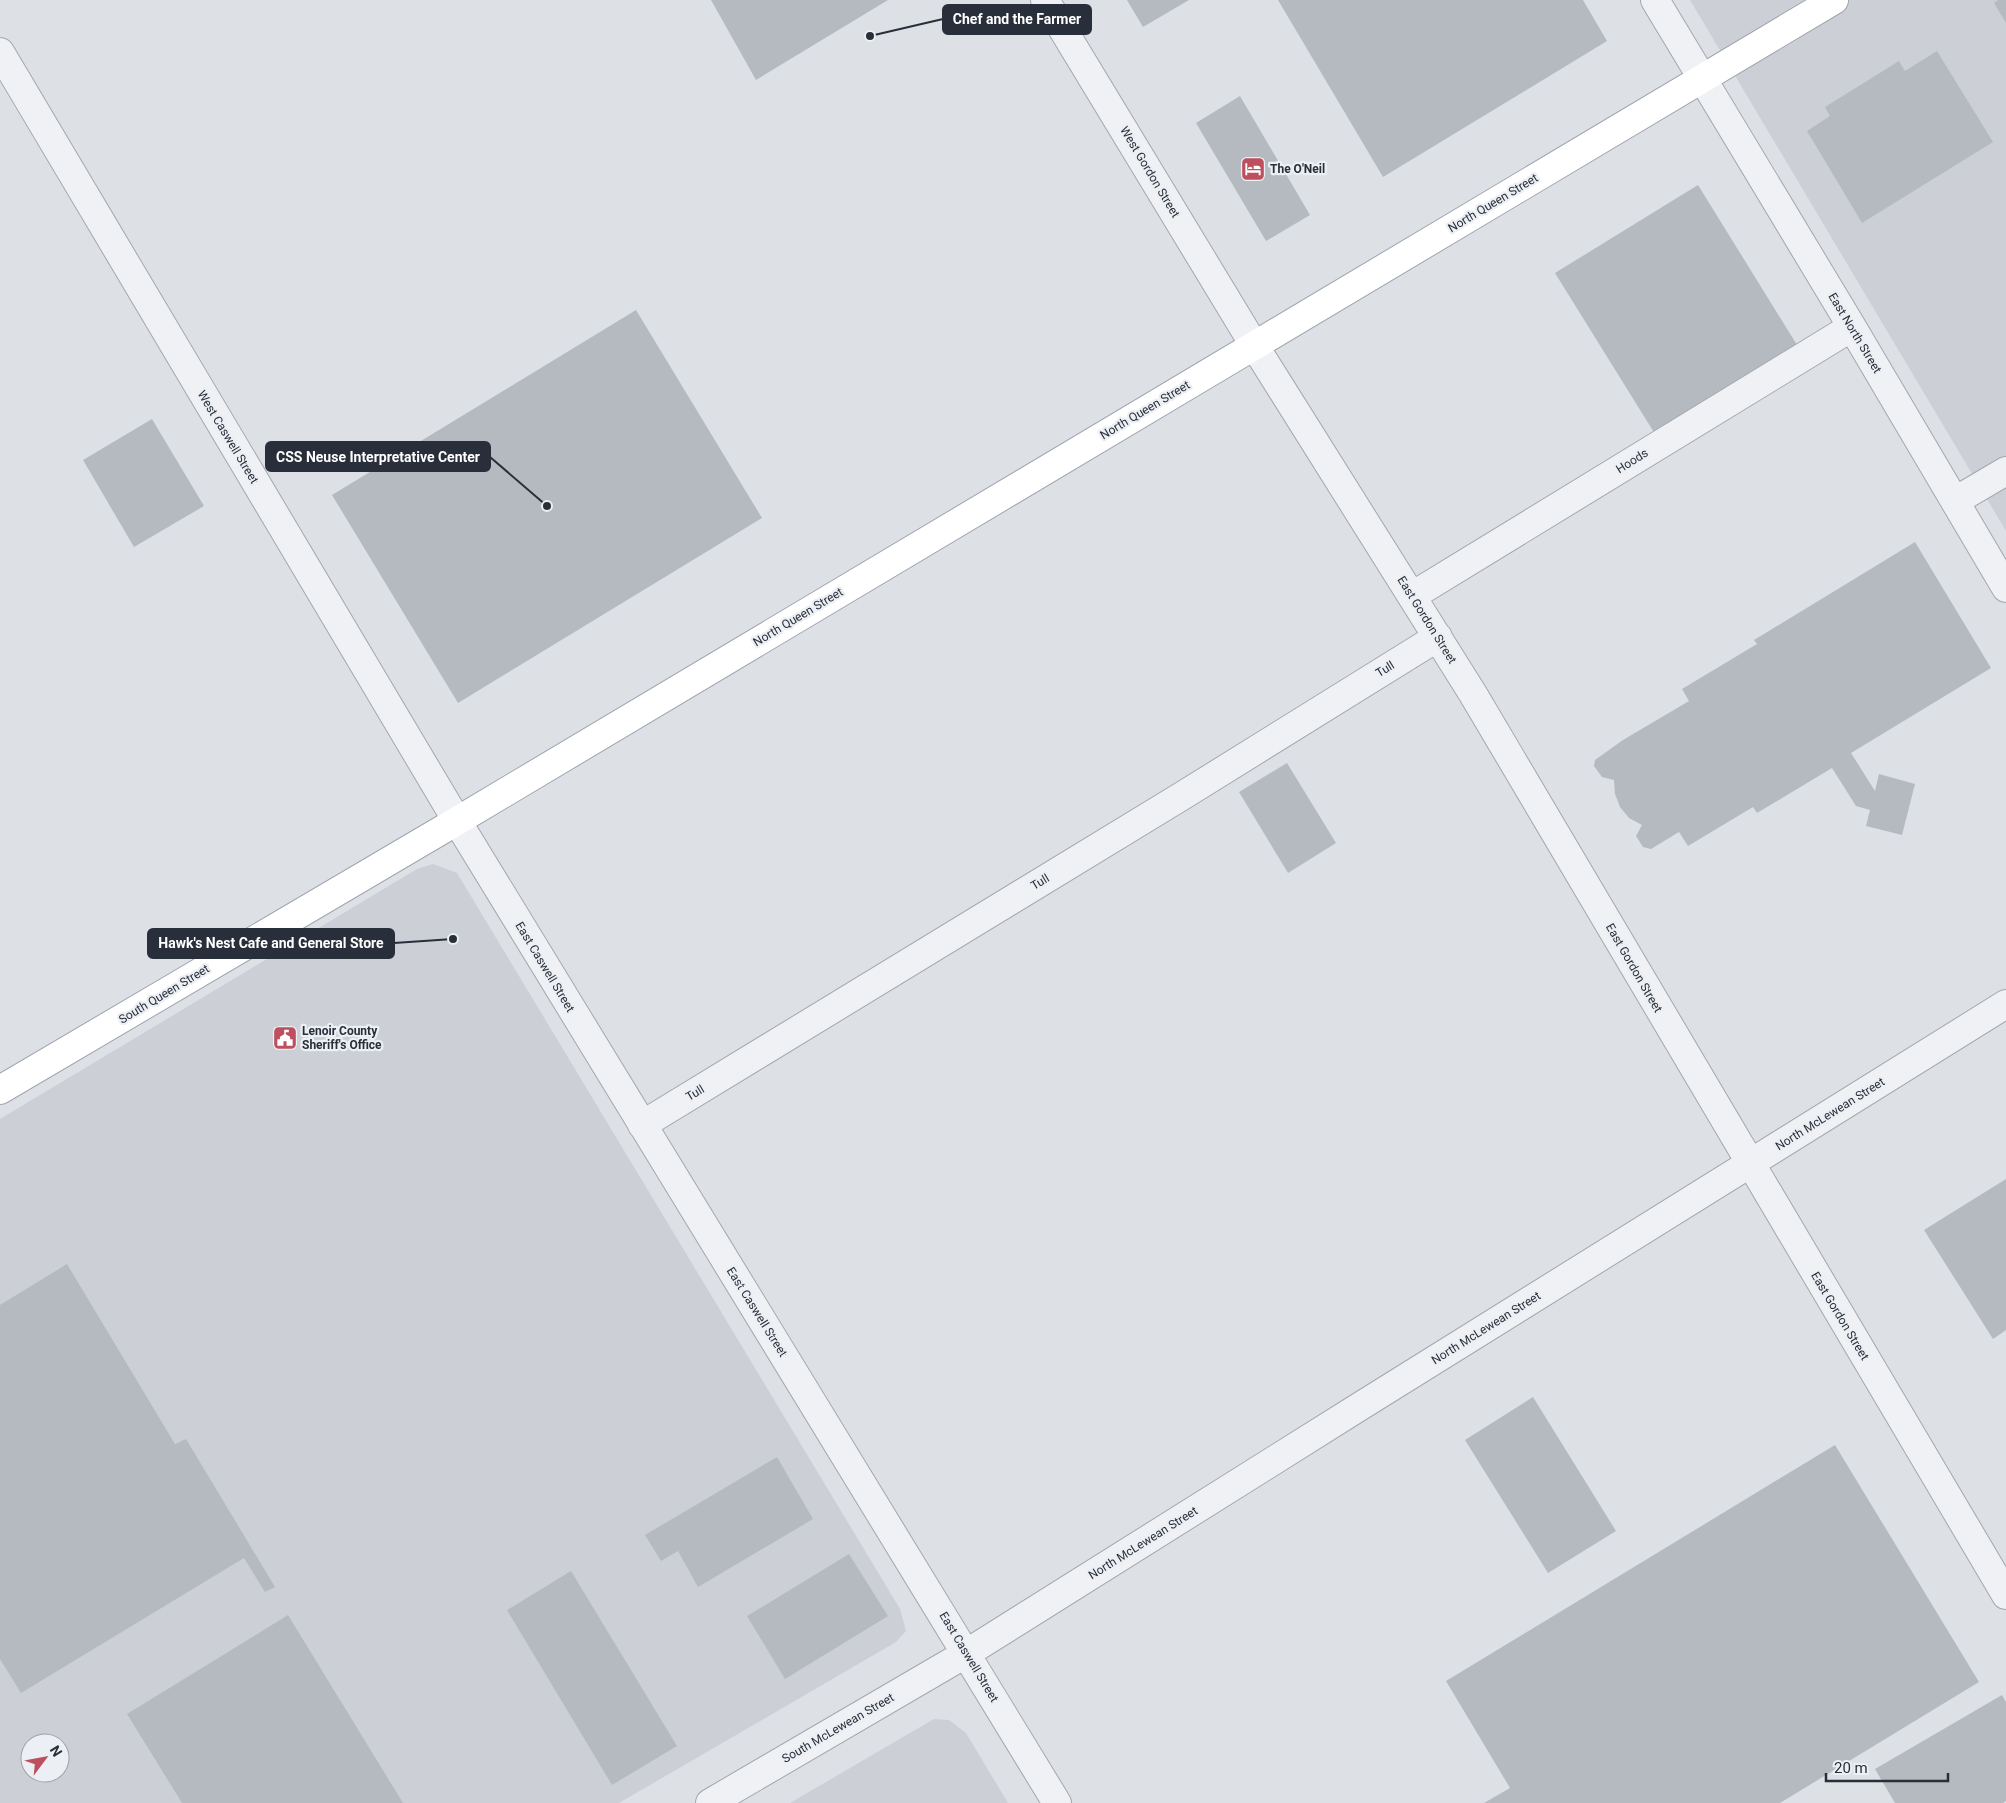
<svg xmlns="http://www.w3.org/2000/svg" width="2006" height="1803" font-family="Roboto,sans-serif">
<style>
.built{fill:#cccfd6;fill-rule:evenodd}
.building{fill:#b5bac1}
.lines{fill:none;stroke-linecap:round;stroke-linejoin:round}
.minor-casing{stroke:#a3a7ae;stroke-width:30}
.major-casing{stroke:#9ea5b0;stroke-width:30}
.minor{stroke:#eff1f4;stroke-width:28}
.major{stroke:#fff;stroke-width:28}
.labels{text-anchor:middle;stroke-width:4.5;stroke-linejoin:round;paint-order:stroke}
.poi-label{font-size:12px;font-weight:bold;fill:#292f3a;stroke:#eceff3;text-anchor:start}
.street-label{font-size:12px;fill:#292f3a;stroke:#eceff3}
.leader{fill:none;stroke:#292f3a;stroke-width:2}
.callout-dot{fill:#292f3a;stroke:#eceff3;stroke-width:2}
.callout{fill:#292f3a;stroke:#292f3a;stroke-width:2}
.callout-label{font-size:14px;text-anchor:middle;font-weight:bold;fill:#fff}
</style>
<rect width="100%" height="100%" fill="#dde0e5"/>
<!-- built -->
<path class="built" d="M1690 0H2006V531L1968 467Z
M433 864 457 873 900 1609 906 1631 896 1642 619 1803H0V1119L417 869ZM30 1743H60V1773H30Z
M934 1719 949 1720 966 1733 1008 1803H790Z"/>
<!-- building -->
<path class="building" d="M711 0H888L756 80Z
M1127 0H1189L1143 27Z
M1278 0H1583L1607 41 1383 177Z
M1998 0H2006V23L1994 3Z
M1937 51 1993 142 1862 223 1807 131 1830 116 1825 107 1899 61 1905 71Z
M1240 96 1310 215 1266 241 1196 123Z
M1698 185 1797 345 1655 434 1555 273Z
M636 310 762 518 458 703 332 495Z
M152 419 204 506 134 547 83 460Z
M1915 542 1991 668 1851 753 1875 791 1879 774 1915 784 1902 835 1866 826 1870 810 1856 806 1832 768 1757 813 1753 807 1688 846 1679 832 1651 849 1643 847 1636 836 1642 825 1629 818 1620 807 1615 794 1614 780 1602 777 1594 766 1595 760 1623 740 1689 701 1682 689 1757 644 1754 640Z
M1287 763 1336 843 1288 873 1239 792Z
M2006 1179V1330L1993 1339 1924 1230Z
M67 1264 175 1444 186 1439 275 1587 265 1592 244 1558 21 1693 0 1659V1305Z
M1533 1397 1616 1531 1548 1573 1465 1440Z
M1835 1445 1979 1682 1780 1803H1484L1510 1788 1446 1681Z
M777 1457 813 1519 698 1587 678 1551 661 1561 645 1535Z
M849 1554 888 1616 785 1679 747 1616Z
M571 1571 677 1746 612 1785 507 1610Z
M288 1615 403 1803H182L127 1714Z
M2002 1695 2006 1702V1801L2003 1803H1895L1875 1769Z"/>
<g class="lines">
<defs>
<path id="minor" d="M1045 0 1254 345 1473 694 2006 1595
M1655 0 1852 327 2006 588
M0 52 457 821 1057 1803
M1955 501 2006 471
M1412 596 1852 327
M642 1125 1182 796 1438 637
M710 1803 967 1653 1359 1407 2006 1004"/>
<path id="major" d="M0 1090 457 821 1834 0"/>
</defs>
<!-- minor casing -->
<use href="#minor" class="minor-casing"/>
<!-- major casing -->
<use href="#major" class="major-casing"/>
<!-- minor -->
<use href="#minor" class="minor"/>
<!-- major -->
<use href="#major" class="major"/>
</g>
<!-- icons -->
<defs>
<symbol id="hotel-square" viewBox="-11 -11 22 22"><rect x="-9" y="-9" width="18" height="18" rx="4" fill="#be4f5e" stroke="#eceff3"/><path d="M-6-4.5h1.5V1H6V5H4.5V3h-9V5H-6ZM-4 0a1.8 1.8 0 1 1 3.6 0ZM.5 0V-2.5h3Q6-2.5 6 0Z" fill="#fff"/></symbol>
<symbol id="civic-square" viewBox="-11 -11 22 22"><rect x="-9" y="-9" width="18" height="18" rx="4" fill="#be4f5e" stroke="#eceff3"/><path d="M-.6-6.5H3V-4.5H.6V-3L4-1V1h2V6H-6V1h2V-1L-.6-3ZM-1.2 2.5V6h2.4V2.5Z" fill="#fff"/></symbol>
</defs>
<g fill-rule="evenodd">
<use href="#hotel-square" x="1239" y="155" width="28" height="28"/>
<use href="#civic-square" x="271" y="1024" width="28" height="28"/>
</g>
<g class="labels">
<!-- poi labels -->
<g class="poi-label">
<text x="1270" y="173">The O'Neil</text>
<text x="302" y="1035">Lenoir County<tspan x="302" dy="14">Sheriff's Office</tspan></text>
</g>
<!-- street labels -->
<g class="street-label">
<text transform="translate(1150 172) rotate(59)" y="4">West Gordon Street</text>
<text transform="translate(1493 203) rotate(-31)" y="4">North Queen Street</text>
<text transform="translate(1855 333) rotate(59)" y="4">East North Street</text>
<text transform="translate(1145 410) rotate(-31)" y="4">North Queen Street</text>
<text transform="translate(228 437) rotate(59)" y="4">West Caswell Street</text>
<text transform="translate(1632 461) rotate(-32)" y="4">Hoods</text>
<text transform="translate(798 617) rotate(-31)" y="4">North Queen Street</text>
<text transform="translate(1427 620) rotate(58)" y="4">East Gordon Street</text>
<text transform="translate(1385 669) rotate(-32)" y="4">Tull</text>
<text transform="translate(1040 882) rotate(-31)" y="4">Tull</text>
<text transform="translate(545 967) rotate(59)" y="4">East Caswell Street</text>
<text transform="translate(1634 968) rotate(60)" y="4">East Gordon Street</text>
<text transform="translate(164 994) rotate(-31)" y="4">South Queen Street</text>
<text transform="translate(695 1093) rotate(-31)" y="4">Tull</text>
<text transform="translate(1830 1114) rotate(-32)" y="4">North McLewean Street</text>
<text transform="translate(757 1312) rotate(58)" y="4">East Caswell Street</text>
<text transform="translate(1840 1316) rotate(59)" y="4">East Gordon Street</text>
<text transform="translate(1486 1328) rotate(-32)" y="4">North McLewean Street</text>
<text transform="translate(1143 1543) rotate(-32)" y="4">North McLewean Street</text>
<text transform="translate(969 1657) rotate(59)" y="4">East Caswell Street</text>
<text transform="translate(838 1728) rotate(-30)" y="4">South McLewean Street</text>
</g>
</g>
<!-- callouts -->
<path class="leader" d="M870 36L943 19M547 506L490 457M453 939L394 943"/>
<g class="callout-dot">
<circle cx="870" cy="36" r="5"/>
<circle cx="547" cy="506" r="5"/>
<circle cx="453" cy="939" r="5"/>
</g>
<g class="callout">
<rect x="943" y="5" width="148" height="29" rx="5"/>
<rect x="266" y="442" width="224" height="29" rx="5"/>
<rect x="148" y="929" width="246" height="29" rx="5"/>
</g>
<g class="callout-label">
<text x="1017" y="24">Chef and the Farmer</text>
<text x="378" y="462">CSS Neuse Interpretative Center</text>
<text x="271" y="948">Hawk's Nest Cafe and General Store</text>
</g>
<!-- north arrow -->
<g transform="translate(45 1758) rotate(58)"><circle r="24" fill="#eceff3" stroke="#9ea2a9"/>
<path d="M0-4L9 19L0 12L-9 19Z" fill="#be4f5e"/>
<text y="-8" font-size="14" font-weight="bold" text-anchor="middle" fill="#292f3a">N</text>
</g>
<!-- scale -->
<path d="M1826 1773v8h122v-8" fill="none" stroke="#292f3a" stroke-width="2.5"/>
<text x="1834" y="1773" font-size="15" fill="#292f3a" stroke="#eceff3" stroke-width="4" paint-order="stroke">20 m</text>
</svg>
